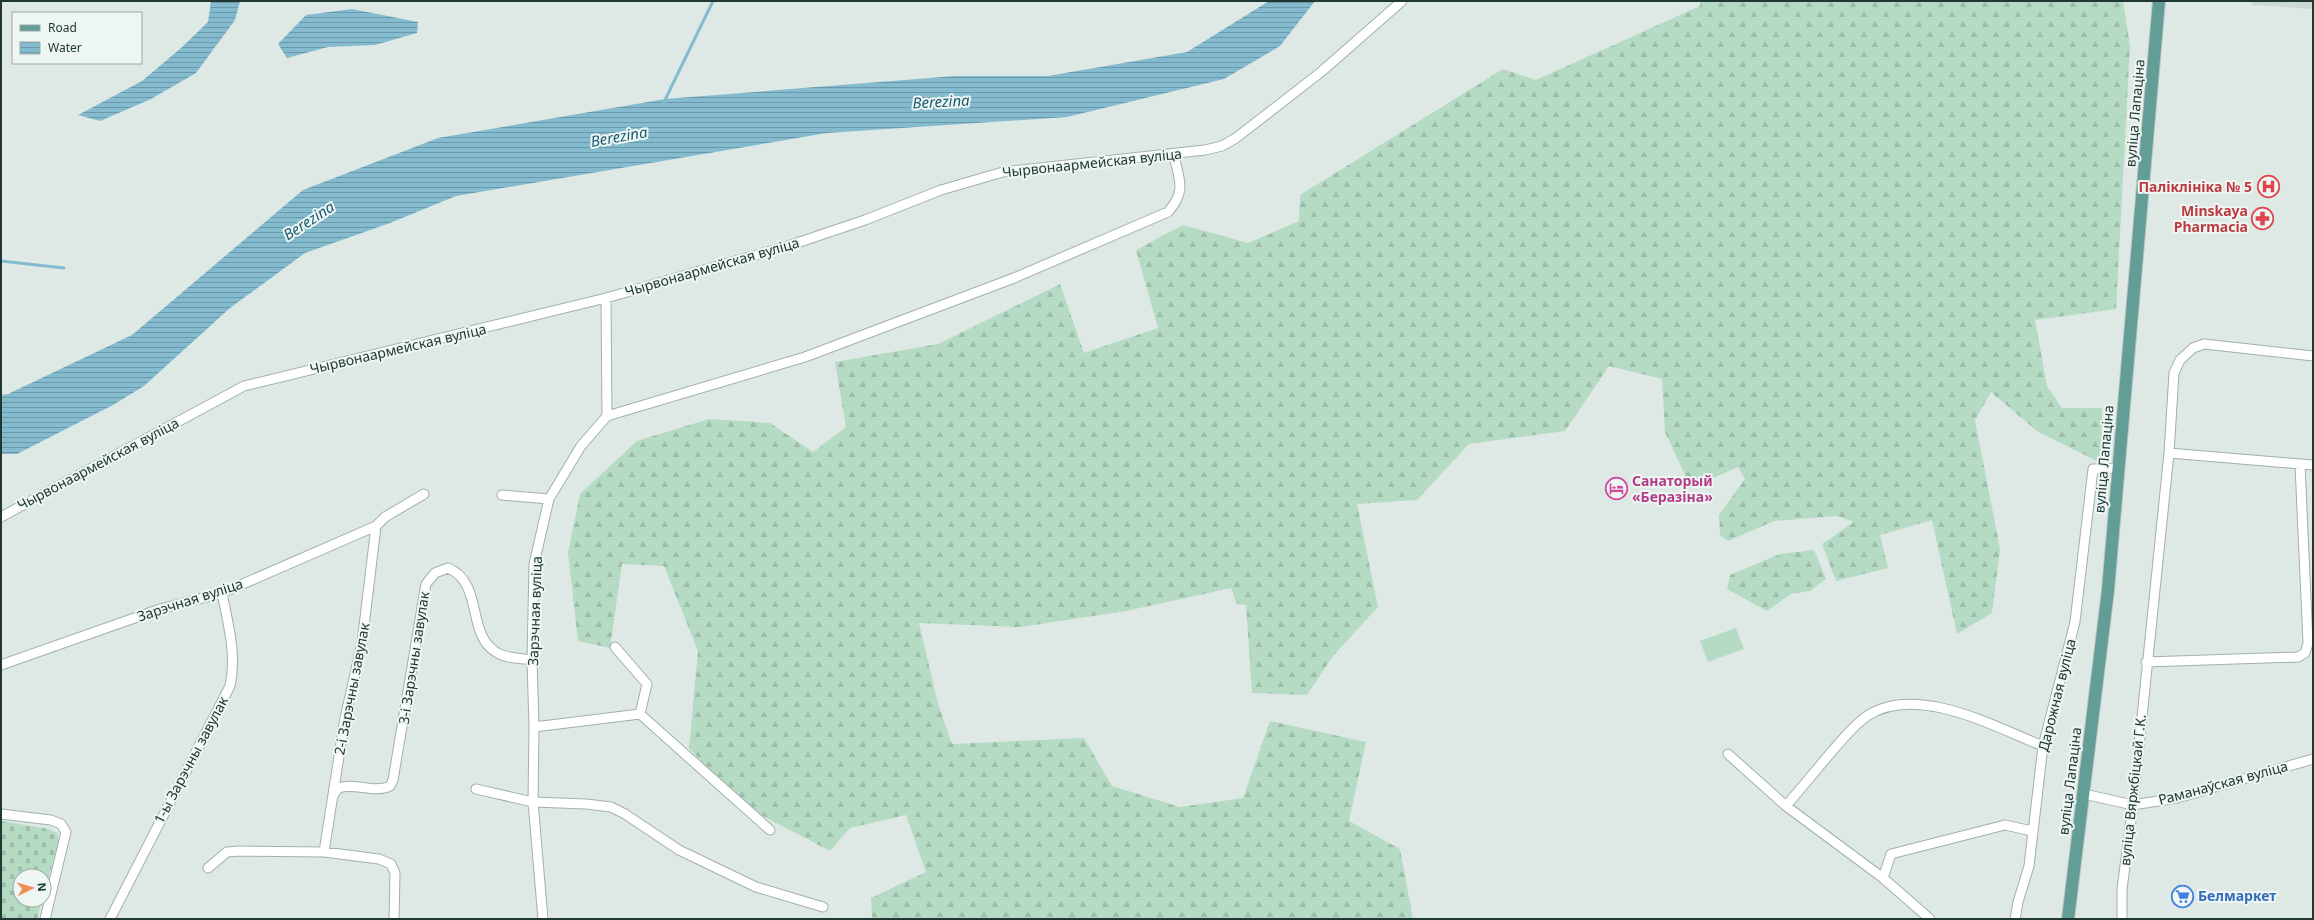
<svg xmlns="http://www.w3.org/2000/svg" width="2314" height="920" font-family="'Noto Sans',sans-serif">
<style>
.built{fill:#ccd9d4}
.forest{fill:url(#forest-firs)}
.cemetery{fill:url(#cemetery-stones)}
.garden{fill:#b6dbc4}
.water{fill:url(#water-rules)}
.lines{fill:none;stroke-linecap:round;stroke-linejoin:round}
.stream{stroke:#85bbcf;stroke-width:3}
.minor-casing{stroke:#a1b0ac;stroke-width:11}
.primary-casing{stroke:#bcc3c2;stroke-width:14}
.minor{stroke:#fff;stroke-width:9}
.primary{stroke:#629e95;stroke-width:12}
.labels{text-anchor:middle;stroke-width:4;stroke-linejoin:round;paint-order:stroke}
.street-label{font-size:14px;fill:#203834;stroke:#eef6f3}
.health-label{font-size:14px;font-weight:bold;fill:#be3a42;stroke:#eef6f3;text-anchor:end}
.hotel-label{font-size:14px;font-weight:bold;fill:#b23c85;stroke:#eef6f3;text-anchor:start}
.shop-label{font-size:14px;font-weight:bold;fill:#366cbe;stroke:#eef6f3;text-anchor:start}
.water-label{font-size:15px;font-style:italic;fill:#1b5b73;stroke:#eef6f3}
</style>
<defs>
<pattern id="forest-firs" width="22" height="20" patternUnits="userSpaceOnUse"><rect width="22" height="20" fill="#b6dbc4"/><path d="M5 1l3.5 6h-7zM16 11l3.5 6h-7z" fill="#9cbda9"/></pattern>
<pattern id="cemetery-stones" width="16" height="16" patternUnits="userSpaceOnUse"><rect width="16" height="16" fill="#b6dbc4"/><path d="M2 7V4a2 2 0 0 1 4 0v3zM10 15v-3a2 2 0 0 1 4 0v3z" fill="#9cbda9"/></pattern>
<pattern id="water-rules" width="6" height="5" patternUnits="userSpaceOnUse"><rect width="6" height="5" fill="#85bbcf"/><path d="M0 2.5h6" fill="none" stroke="#6c99a9"/></pattern>
</defs>
<rect width="100%" height="100%" fill="#dee9e5"/>
<!-- built -->
<path class="built" d="M2252 1H2313V9L2252 5Z"/>
<!-- forest -->
<path class="forest" d="M1700 1H2123L2130 46 2116 309 2035 320 2047 386 2062 408H2102L2101 463 2037 431 1991 392 1975 420 2000 549 1992 613 1957 634 1932 520 1880 535 1888 568 1836 581 1822 544 1854 522 1837 516 1774 521 1728 541 1720 535 1719 515 1745 479 1738 467 1691 488 1665 432 1662 379 1609 366 1565 431 1469 444 1417 500 1357 504 1378 607 1333 656 1307 695 1252 693 1246 605 1237 604 1231 588 1126 611 1021 627 919 623 938 704 952 744 1084 738 1112 786 1180 807 1243 798 1270 721 1366 742 1349 821 1400 849 1413 919H872L871 898 926 872 906 815 850 828 830 851 742 805 689 748 698 651 664 566 622 564 610 648 578 641 568 552 580 494 637 441 709 419 770 423 813 452 846 427 835 362 938 344 1060 284 1084 353 1158 328 1136 250 1183 225 1248 243 1299 221 1300 195 1503 69 1536 80 1700 6Z
M1814 550 1826 579 1810 591 1791 594 1767 611 1727 589 1730 575 1780 554Z"/>
<!-- cemetery -->
<path class="cemetery" d="M1 821 49 829 57 833 59 841 44 893V876H20V900H42L37 919H1Z"/>
<!-- garden -->
<path class="garden" d="M1736 628 1744 649 1708 662 1700 641Z"/>
<!-- water -->
<path class="water" d="M211 1H240L235 20 196 73 151 99 100 121 78 115 142 81 181 48 208 22Z
M1269 1H1315L1280 46 1224 79 1067 117 827 133 456 196 390 223 305 253 230 308 144 386 113 405 17 454H1V395L8 394 132 335 303 190 438 138 665 99 955 76H1048L1187 52Z
M352 9 418 22 417 33 375 45 328 47 287 58 278 44 306 15Z"/>
<g class="lines">
<!-- stream -->
<path class="stream" d="M664 102 713 1
M1 261 64 268"/>
<defs>
<path id="minor" d="M607 416 805 357 1014 278 1168 212C1187 190 1179 181 1174 155
M2169 453 2313 465
M502 495 549 499
M1 517 244 386 606 298 788 246 865 220 941 190 1003 172 1205 150 1222 146 1236 138 1321 72 1402 1
M2146 662 2298 657 2305 653 2308 643 2300 465
M1 665 160 609 222 593 376 526 385 517 424 494
M640 714 770 830
M534 727 640 714 647 684 615 647
M1728 754 1786 806 1883 878 1930 919
M476 789 533 802 586 804 611 807 625 814 679 850 756 887 823 907
M2084 794 2133 805 2177 798 2313 759
M333 796 338 788C356 782 373 794 390 786L393 780 426 584 435 573 448 568C484 583 466 634 496 652 506 659 520 658 532 660
M1786 806C1802 787 1817 769 1833 750 1843 739 1854 725 1867 716 1916 683 1995 727 2043 746
M1 814 51 820 61 824 66 832 45 919
M324 852 345 718 362 643 376 526
M208 868 227 852 239 851 324 852 379 859 391 864 395 873 394 919
M1883 878 1891 854 2005 825 2032 831
M110 919 230 686C237 655 228 624 222 593
M543 919 533 802 534 727 532 660 534 564 549 499 581 446 607 416 606 298
M2015 919 2018 902 2029 866 2043 746 2075 622 2093 469 2119 468
M2122 919V889L2133 805 2169 453 2174 373 2180 360 2193 348 2204 344 2313 356"/>
<path id="primary" d="M2068 919 2108 590 2159 1"/>
</defs>
<!-- minor casing -->
<use href="#minor" class="minor-casing"/>
<!-- primary casing -->
<use href="#primary" class="primary-casing"/>
<!-- minor -->
<use href="#minor" class="minor"/>
<!-- primary -->
<use href="#primary" class="primary"/>
</g>
<!-- icons -->
<defs>
<symbol id="hospital-ring" viewBox="-11 -11 22 22"><circle r="9.5" fill="#eef6f3" stroke="#e0444e" stroke-width="1.5"/><path d="M-5-5h3v3.5h4V-5h3V5h-3V1.5h-4V5h-3Z" fill="#e0444e"/></symbol>
<symbol id="pharmacy-ring" viewBox="-11 -11 22 22"><circle r="9.5" fill="#eef6f3" stroke="#e0444e" stroke-width="1.5"/><path d="M-2-6h4v4h4v4h-4v4h-4v-4h-4v-4h4Z" fill="#e0444e"/></symbol>
<symbol id="hotel-ring" viewBox="-11 -11 22 22"><circle r="9.5" fill="#eef6f3" stroke="#d1479c" stroke-width="1.5"/><path d="M-6-4.5h1.5V1H6V5H4.5V3h-9V5H-6ZM-4 0a1.8 1.8 0 1 1 3.6 0ZM.5 0V-2.5h3Q6-2.5 6 0Z" fill="#d1479c"/></symbol>
<symbol id="supermarket-ring" viewBox="-11 -11 22 22"><circle r="9.5" fill="#eef6f3" stroke="#3f7fe0" stroke-width="1.5"/><path d="M-6-5.5h2.5l.6 2H6L4.5 2H-2.5L-4.4-4H-6ZM-1.5 3.2a1.3 1.3 0 1 0 .1 0ZM3 3.2a1.3 1.3 0 1 0 .1 0Z" fill="#3f7fe0"/></symbol>
</defs>
<g fill-rule="evenodd">
<use href="#hospital-ring" x="2256" y="174" width="25" height="25"/>
<use href="#pharmacy-ring" x="2250" y="206" width="25" height="25"/>
<use href="#hotel-ring" x="1604" y="476" width="25" height="25"/>
<use href="#supermarket-ring" x="2170" y="884" width="25" height="25"/>
</g>
<g class="labels">
<!-- street labels -->
<g class="street-label">
<text transform="translate(2135 113) rotate(-85)" y="5">вуліца Лапаціна</text>
<text transform="translate(1092 163) rotate(-6)" y="5">Чырвонаармейская вуліца</text>
<text transform="translate(712 267) rotate(-16)" y="5">Чырвонаармейская вуліца</text>
<text transform="translate(398 349) rotate(-13)" y="5">Чырвонаармейская вуліца</text>
<text transform="translate(2104 459) rotate(-85)" y="5">вуліца Лапаціна</text>
<text transform="translate(98 464) rotate(-28)" y="5">Чырвонаармейская вуліца</text>
<text transform="translate(190 600) rotate(-18)" y="5">Зарэчная вуліца</text>
<text transform="translate(535 611) rotate(-88)" y="5">Зарэчная вуліца</text>
<text transform="translate(414 658) rotate(-81)" y="5">3-і Зарэчны завулак</text>
<text transform="translate(352 689) rotate(-79)" y="5">2-і Зарэчны завулак</text>
<text transform="translate(2057 695) rotate(-76)" y="5">Дарожная вуліца</text>
<text transform="translate(191 760) rotate(-62)" y="5">1-ы Зарэчны завулак</text>
<text transform="translate(2070 781) rotate(-83)" y="5">вуліца Лапаціна</text>
<text transform="translate(2223 783) rotate(-15)" y="5">Раманаўская вуліца</text>
<text transform="translate(2133 790) rotate(-84)" y="5">вуліца Вяржбіцкай Г.К.</text>
</g>
<!-- health labels -->
<g class="health-label">
<text x="2252" y="192">Паліклініка № 5</text>
<text x="2248" y="216">Minskaya<tspan x="2248" dy="16">Pharmacia</tspan></text>
</g>
<!-- hotel labels -->
<g class="hotel-label">
<text x="1632" y="486">Санаторый<tspan x="1632" dy="16">«Беразіна»</tspan></text>
</g>
<!-- shop labels -->
<g class="shop-label">
<text x="2198" y="901">Белмаркет</text>
</g>
<!-- water labels -->
<g class="water-label">
<text transform="translate(941 102) rotate(-3)" y="5">Berezina</text>
<text transform="translate(619 137) rotate(-10)" y="5">Berezina</text>
<text transform="translate(309 221) rotate(-33)" y="5">Berezina</text>
</g>
</g>
<!-- border -->
<rect width="2314" height="920" fill="none" stroke="#203834" stroke-width="4"/>
<!-- legend -->
<rect x="12" y="12" width="130" height="52" fill="#eef6f3" stroke="#9caaa7"/>
<rect x="20" y="25" width="20" height="6" fill="#629e95" stroke="#9caaa7"/>
<text x="48" y="32" font-size="12" fill="#203834">Road</text>
<rect x="20" y="42" width="20" height="12" fill="url(#water-rules)" stroke="#9caaa7"/>
<text x="48" y="52" font-size="12" fill="#203834">Water</text>
<!-- north arrow -->
<g transform="translate(32 888) rotate(85)"><circle r="19" fill="#eef6f3" stroke="#9caaa7"/>
<path d="M0-3L7 15L0 10L-7 15Z" fill="#f08c55"/>
<text y="-6" font-size="11" font-weight="bold" text-anchor="middle" fill="#203834">N</text>
</g>
</svg>
